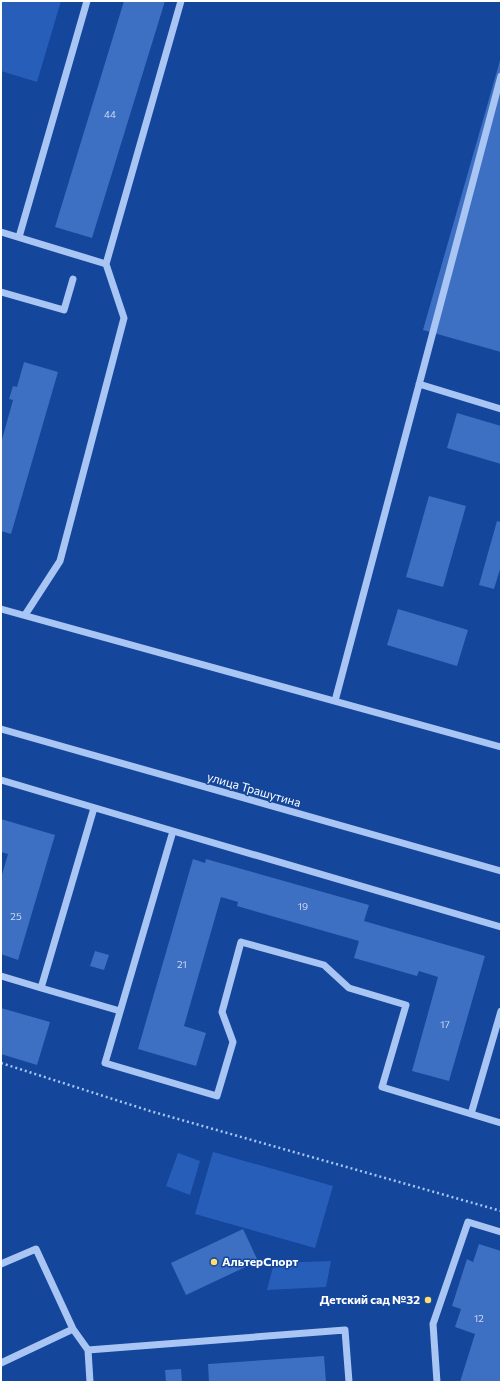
<svg xmlns="http://www.w3.org/2000/svg" width="502" height="1383" font-family="Commissioner,sans-serif">
<style>
.green{fill:#275eb9}
.building{fill:#3d6fc2}
.lines{fill:none;stroke-linecap:round;stroke-linejoin:round}
.path{stroke:#a8c5f3;stroke-width:2.5;stroke-dasharray:2 3;stroke-linecap:butt}
.minor{stroke:#a8c5f3;stroke-width:7}
.poi-dot{fill:#ffde6a;stroke:#14469b;stroke-width:1.5}
.labels{text-anchor:middle;stroke-width:3;stroke-linejoin:round;paint-order:stroke}
.number-label{font-size:10px;fill:#cedbf0}
.street-label{font-size:12px;fill:#fff;stroke:#14469b}
.poi-label{font-size:12px;font-weight:bold;fill:#fff;stroke:#14469b;text-anchor:start}
</style>
<rect width="100%" height="100%" fill="#14469b"/>
<!-- green -->
<path class="green" d="M1 1H61L37 82 1 71Z
M213 1152 333 1186 315 1248 195 1214Z
M178 1153 200 1161 190 1195 166 1186Z
M331 1261 326 1287 267 1290 274 1263Z"/>
<!-- building -->
<path class="building" d="M124 1H165L92 238 55 227Z
M501 57V352L423 330Z
M24 362 58 372 11 534 1 531V443L13 400 9 399 13 386 17 387Z
M457 413 501 426V464L447 448Z
M429 496 466 506 443 587 406 577Z
M497 521 501 522V566L494 589 479 585Z
M398 609 468 630 457 666 387 645Z
M1 819 55 835 18 960 1 954V878L8 854 1 852Z
M193 859 205 863 206 859 369 905 364 921 485 956 449 1081 412 1071 438 977 419 971 417 976 354 958 359 941 237 906 238 902 221 897 184 1026 206 1033 196 1066 138 1049Z
M95 951 109 955 104 970 90 966Z
M1 1008 50 1022 37 1065 1 1054Z
M243 1229 258 1261 186 1295 171 1263Z
M479 1244 501 1251V1382H460L475 1334 455 1327 461 1309 452 1306 467 1259 473 1262Z
M324 1356 326 1382H209L208 1364Z
M181 1369 182 1382H166L165 1370Z"/>
<g class="lines">
<!-- path -->
<path class="path" d="M1 1063 150 1111 501 1211"/>
<!-- minor -->
<path class="minor" d="M1 232 106 264 181 1
M19 237 87 1
M1 292 64 310 73 279
M419 384 501 409
M1 609 501 747
M25 615 60 561 124 318 106 264
M335 701 501 76
M1 729 501 871
M1 780 173 831
M501 927 173 831 105 1063 217 1096 233 1042 222 1012 241 942 324 965 349 988 406 1005 382 1087 501 1123
M1 976 41 988 94 808
M41 988 120 1011
M471 1114 501 1011
M1 1264 36 1249 73 1329 1 1363
M73 1329 88 1350 90 1382
M88 1350 345 1330 349 1382
M437 1382 433 1324 468 1222 501 1232"/>
</g>
<!-- markers -->
<g class="poi-dot">
<circle cx="214" cy="1262" r="4"/>
<circle cx="428" cy="1300" r="4"/>
</g>
<g class="labels">
<!-- number labels -->
<g class="number-label">
<text x="110" y="118">44</text>
<text x="303" y="910">19</text>
<text x="16" y="920">25</text>
<text x="182" y="968">21</text>
<text x="445" y="1028">17</text>
<text x="479" y="1322">12</text>
</g>
<!-- street labels -->
<g class="street-label">
<text transform="translate(254 790) rotate(16)" y="4">улица Трашутина</text>
</g>
<!-- poi labels -->
<g class="poi-label">
<text x="222" y="1266">АльтерСпорт</text>
<text x="420" y="1304" text-anchor="end">Детский сад №32</text>
</g>
</g>
<!-- border -->
<rect width="502" height="1383" fill="none" stroke="#ffffff" stroke-width="4"/>
</svg>
